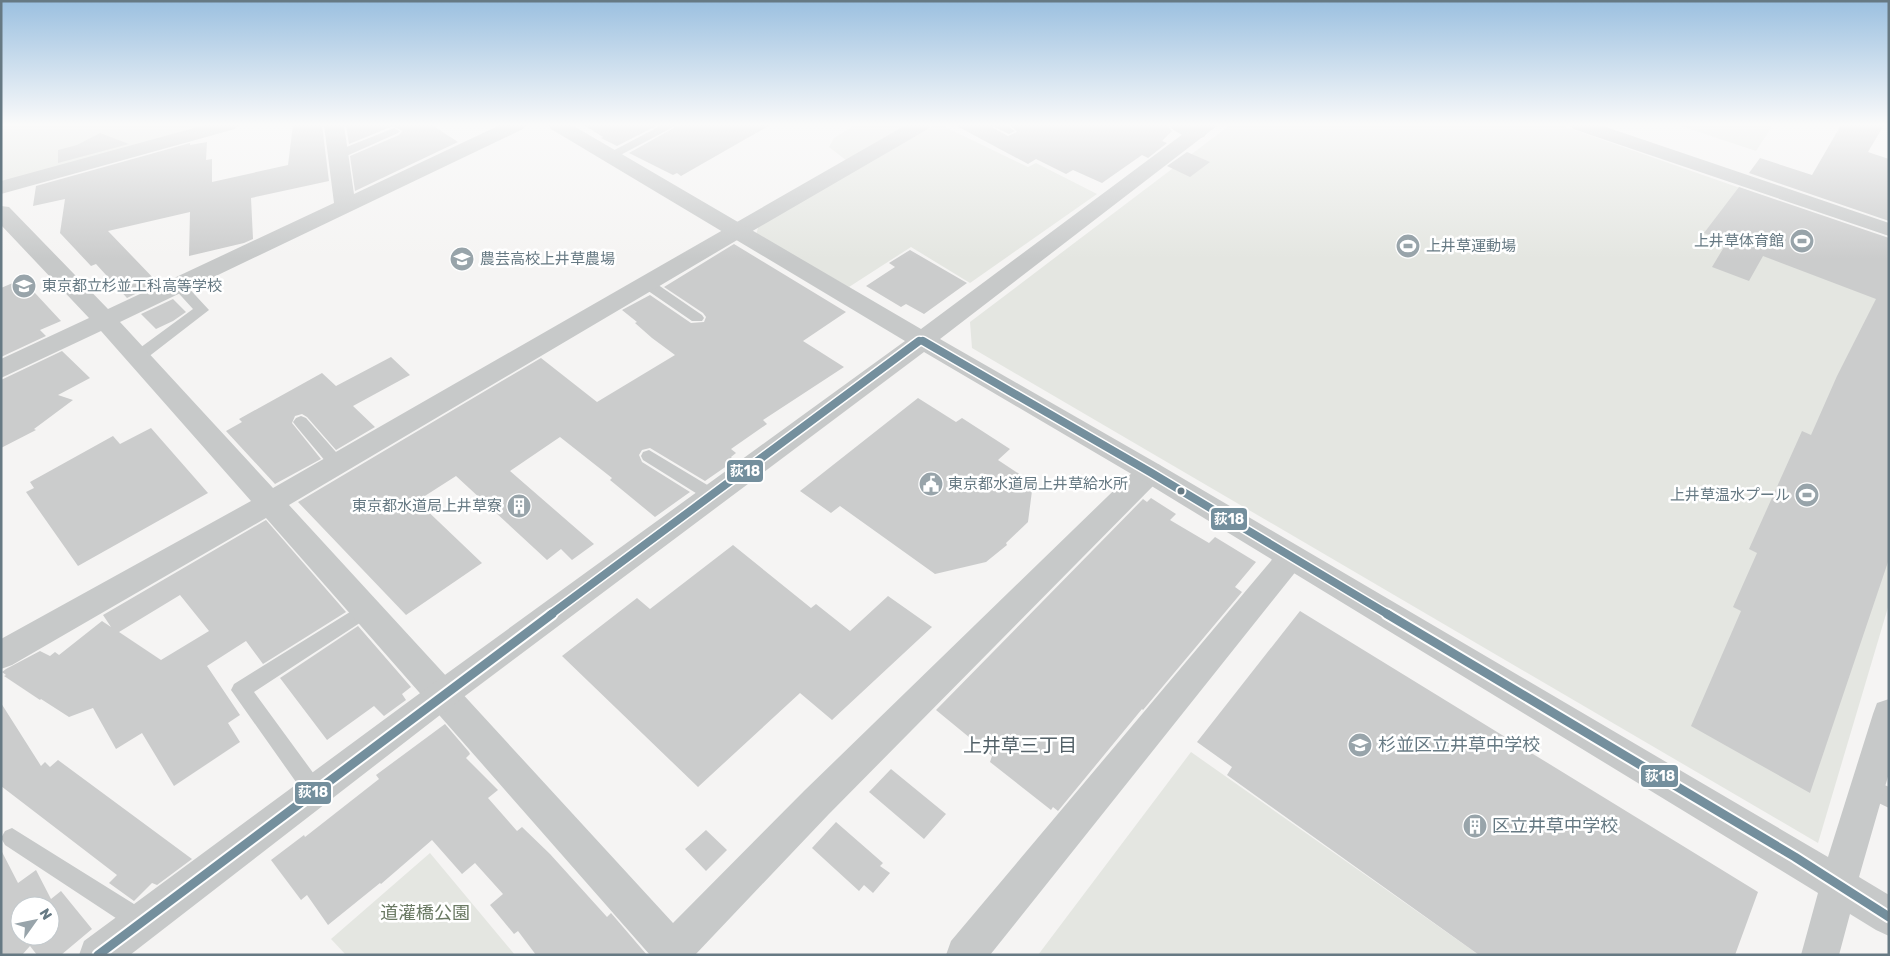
<svg xmlns="http://www.w3.org/2000/svg" width="1890" height="956" font-family="Rubik,'Noto Sans JP',sans-serif">
<style>
.green{fill:#e4e6e1}
.building{fill:#cbcccc;fill-rule:evenodd}
.lines{fill:none;stroke-linecap:round;stroke-linejoin:round}
.service{fill:#c7c9c9;fill-rule:evenodd}
.minor{fill:#c7c9c9;fill-rule:evenodd}
.tertiary{fill:#c7c9c9;fill-rule:evenodd}
.bus-1-far2-casing{stroke:#fff;stroke-width:9}
.bus-1-far1-casing{stroke:#fff;stroke-width:11}
.bus-1-casing{stroke:#fff;stroke-width:13}
.bus-1-far2{stroke:#748f9d;stroke-width:5.5}
.bus-1-far1{stroke:#748f9d;stroke-width:8}
.bus-1{stroke:#748f9d;stroke-width:9}
.bus-dot{fill:#667983;stroke:#fff;stroke-width:2}
.labels{text-anchor:middle;stroke-width:5;stroke-linejoin:round;paint-order:stroke}
.poi-label{font-size:15px;fill:#667983;stroke:#fff;text-anchor:start}
.near-poi-label{font-size:18px;fill:#667983;stroke:#fff;text-anchor:start}
.near-park-label{font-size:18px;fill:#6b7a64;stroke:#fff}
.near-neighbourhood-label{font-size:19px;fill:#536168;stroke:#fff}
.line-badge{stroke:#fff;stroke-width:2}
.badge-label{font-size:14px;text-anchor:middle;font-weight:bold;fill:#fff}
</style>
<rect width="100%" height="100%" fill="#f5f4f3"/>
<!-- green -->
<path class="green" d="M1 125H208L1 183Z
M855 125H909L847 161 829 147 834 138Z
M934 125H941L1028 167 1036 163 1097 194 970 283 911 247 849 287 756 235 759 224Z
M1230 125H1560L1889 240V604L1818 843 972 348 970 322Z
M1678 125H1773L1756 151Z
M1191 752 1479 955H1038Z
M430 853 515 955H346L331 939Z"/>
<!-- building -->
<path class="building" d="M293 125H322L329 181 251 198 253 239 244 243 189 256 190 212 108 231 158 283 127 298 96 264 91 266 60 233 65 199 33 206 36 186 190 143V145L207 142 206 160 212 159V182L288 165Z
M346 125H432L458 142 355 191 350 156 399 135 402 131 393 126 349 144Z
M584 125H658L617 146 601 138 603 137Z
M679 125H770L681 176 677 173 673 175 629 153Z
M955 125H988L1008 136 1017 132 1010 125H1167L1172 131 1162 141 1167 143 1148 158 1142 155 1102 183 1073 170 1066 174 1036 159 1028 164Z
M1841 125H1884L1868 152 1889 159V221L1749 173 1760 158 1812 175Z
M100 133 129 144 58 163V150L77 145Z
M1187 152 1210 162 1190 177 1167 166Z
M1739 187 1889 238V559L1810 793 1691 726 1741 611 1733 607 1757 553 1749 549 1802 431 1811 435 1837 376 1876 299 1763 256 1749 281 1712 267 1727 242 1704 233Z
M734 244 846 312 803 341 844 367 763 420 767 424 731 449 736 453 731 457 734 461 705 481 650 448 642 450 639 455 642 462 690 492 655 517 610 480 612 478 560 437 510 471 594 544 572 560 561 549 547 560 456 476 417 501 482 563 406 615 298 502 541 358 597 402 675 355 652 338 635 323 637 322 622 310 650 295 691 323 704 322 706 317 703 313 664 287Z
M910 250 967 283 924 314 906 304 901 307 866 286 895 267 889 263Z
M22 279 61 321 40 330 46 336 1 357V288Z
M173 299 186 312 173 321 156 329 141 314Z
M62 351 90 378 58 395 73 400 34 429 36 430 1 448V380Z
M391 357 410 375 353 406 375 427 336 450 307 417 302 414 295 416 292 423 321 459 275 484 226 431 242 422 239 419 322 373 336 386Z
M918 398 956 422 962 418 1010 449 998 460 1033 483 1028 522 1006 543 1007 545 986 562 935 574 840 506 831 513 800 491Z
M151 428 208 493 78 566 26 492 34 488 30 482 113 436 120 444Z
M1151 498 1176 514 1170 520 1209 543 1215 537 1256 562 1235 587 1242 592 1143 710 1142 709 1058 811 1053 807 1051 810 990 762 992 756 936 710 1143 499 1147 502Z
M266 520 346 612 263 664 246 641 207 666 240 715 228 723 240 742 174 786 142 733 116 749 93 708 69 717 41 699 40 700 4 676 6 675 2 672 6 669 40 651 50 656 55 652 59 655 102 621 111 627 103 615ZM180 595 209 631 161 660 119 632Z
M733 545 811 608 816 604 850 631 888 596 932 627 832 720 800 693 698 787 562 656 637 598 650 609Z
M1300 611 1758 892 1735 955H1479L1227 775 1232 767 1197 742Z
M358 626 411 687 402 694 406 700 384 716 374 706 327 740 280 678Z
M1 703 41 766 45 762 50 767 58 760 192 859 157 885 152 883 134 901 109 883 117 875 1 786Z
M445 724 469 752 470 754 466 758 498 790 488 798 517 831 522 827 550 854 607 917 611 913 647 955H536L518 931 514 934 490 905 503 894 475 863 462 874 432 840 381 884 380 883 328 925 307 895 301 900 271 860 304 835 305 837 379 779 376 775Z
M891 769 946 814 924 839 869 792Z
M836 822 883 863 880 866 890 873 873 893 864 885 859 891 812 848Z
M706 830 727 850 706 871 685 849Z
M1 850 18 883 36 870 51 899 61 891 92 929 61 955H37L30 946 22 955H1ZM20 906H50V936H20Z"/>
<g class="lines">
<!-- service -->
<path class="service" d="M662 125H677L613 159H605L603 156Z
M990 125H1006L1015 131 1009 134Z
M394 128 400 131 398 133 342 158H334L332 155 334 152Z
M646 279 651 280 702 315 704 318 702 321H692L641 286 639 283 641 280Z
M179 282 184 283 209 310 143 361H133L131 357 133 353 193 309 172 286 174 283Z
M301 416 306 418 343 460 345 464 343 468 337 470 331 468 296 426 293 422 296 418Z
M649 450 719 492 721 496 719 500 713 502 707 500 643 460 641 456 643 452Z
M366 602 372 605 375 610 372 615 254 692 322 785 325 792 322 799 315 802 308 799 231 690 234 684Z
M1867 777 1889 787V808L1860 794 1857 787 1860 780Z
M12 828 150 914 153 922 150 930 142 933 134 930 5 845 1 838 5 831Z"/>
<!-- minor -->
<path class="minor" d="M205 125H238L235 129 1 194V181Z
M324 125H344L354 194 500 125H526L523 129 120 322 273 488 906 125H931L928 129 744 236 289 505 673 923 804 791 1140 465 1150 462 1160 465 1164 472 1160 479 828 815 695 955H650L266 518 12 665 1 669V639L251 501 101 331 1 378V359L89 318 1 225V206L9 207 108 309 334 203Z
M1169 125C1182 125 1199 122 1207 133L1204 137C1193 140 1176 135 1169 125Z
M1570 125H1600L1889 223V236L1573 129Z
M1291 545 1301 549 1306 557 1301 565 990 955H946L951 941 1281 549Z"/>
<!-- tertiary -->
<path class="tertiary" d="M548 125H572L921 329 1195 125H1218L940 339 1160 465 1828 857 1873 714 1877 703 1889 699V773L1859 877 1889 895V936L1876 930 1850 914 1839 955H1801L1818 893 1140 479 924 352 453 705 130 955H79L84 941 431 685 905 341 551 129Z"/>
<defs>
<path id="bus-1-far2" d="M917 343 921 340 926 343"/>
<path id="bus-1-far1" d="M923 341 1150 472 1389 615
M550 615 919 341"/>
<path id="bus-1" d="M1387 614 1795 857 1889 917
M98 955 552 614"/>
</defs>
<!-- bus-1-far2 casing -->
<use href="#bus-1-far2" class="bus-1-far2-casing"/>
<!-- bus-1-far1 casing -->
<use href="#bus-1-far1" class="bus-1-far1-casing"/>
<!-- bus-1 casing -->
<use href="#bus-1" class="bus-1-casing"/>
<!-- bus-1-far2 -->
<use href="#bus-1-far2" class="bus-1-far2"/>
<!-- bus-1-far1 -->
<use href="#bus-1-far1" class="bus-1-far1"/>
<!-- bus-1 -->
<use href="#bus-1" class="bus-1"/>
</g>
<!-- sky -->
<linearGradient id="sky" x2="0" y2="1"><stop stop-color="#9bc0e0"/><stop offset="0.48" stop-color="#fafafa"/><stop offset="1" stop-color="#fafafa" stop-opacity="0"/></linearGradient>
<rect width="1890" height="259" fill="url(#sky)"/>
<!-- icons -->
<defs>
<symbol id="stadium-disc" viewBox="-11 -11 22 22"><circle r="9.5" fill="#98a4aa" stroke="#fff"/><path d="M0-5a6.5 5 0 1 0 0 10a6.5 5 0 1 0 0-10ZM-3.5-1.8h7v3.6h-7Z" fill="#fff"/></symbol>
<symbol id="school-disc" viewBox="-11 -11 22 22"><circle r="9.5" fill="#98a4aa" stroke="#fff"/><path d="M0-5L7-2L0 1L-7-2ZM-4 1L0 2.5L4 1V4Q0 6-4 4Z" fill="#fff"/></symbol>
<symbol id="civic-disc" viewBox="-11 -11 22 22"><circle r="9.5" fill="#98a4aa" stroke="#fff"/><path d="M-.6-6.5H3V-4.5H.6V-3L4-1V1h2V6H-6V1h2V-1L-.6-3ZM-1.2 2.5V6h2.4V2.5Z" fill="#fff"/></symbol>
<symbol id="building-disc" viewBox="-11 -11 22 22"><circle r="9.5" fill="#98a4aa" stroke="#fff"/><path d="M-4-6H4V6H1V3H-1V6H-4ZM-2.5-4.3h1.7v1.8h-1.7ZM.8-4.3h1.7v1.8H.8ZM-2.5-1h1.7V.8h-1.7ZM.8-1h1.7V.8H.8Z" fill="#fff"/></symbol>
</defs>
<g fill-rule="evenodd">
<use href="#stadium-disc" x="1788" y="227" width="28" height="28"/>
<use href="#stadium-disc" x="1394" y="232" width="28" height="28"/>
<use href="#school-disc" x="448" y="245" width="28" height="28"/>
<use href="#school-disc" x="10" y="272" width="28" height="28"/>
<use href="#civic-disc" x="917" y="470" width="28" height="28"/>
<use href="#stadium-disc" x="1793" y="481" width="28" height="28"/>
<use href="#building-disc" x="505" y="492" width="28" height="28"/>
<use href="#school-disc" x="1346" y="731" width="28" height="28"/>
<use href="#building-disc" x="1461" y="812" width="28" height="28"/>
</g>
<!-- markers -->
<circle class="bus-dot" cx="1181" cy="491" r="4.5"/>
<g class="labels">
<!-- poi labels -->
<g class="poi-label">
<text x="1784" y="246" text-anchor="end">上井草体育館</text>
<text x="1426" y="251">上井草運動場</text>
<text x="480" y="264">農芸高校上井草農場</text>
<text x="42" y="291">東京都立杉並工科高等学校</text>
<text x="948" y="489">東京都水道局上井草給水所</text>
<text x="1790" y="500" text-anchor="end">上井草温水プール</text>
<text x="502" y="511" text-anchor="end">東京都水道局上井草寮</text>
</g>
<!-- near-poi labels -->
<g class="near-poi-label">
<text x="1378" y="751">杉並区立井草中学校</text>
<text x="1492" y="832">区立井草中学校</text>
</g>
<!-- near-park labels -->
<g class="near-park-label">
<text x="425" y="919">道灌橋公園</text>
</g>
<!-- near-neighbourhood labels -->
<g class="near-neighbourhood-label">
<text x="1020" y="752">上井草三丁目</text>
</g>
</g>
<g class="line-badge">
<rect x="726" y="459" width="38" height="24" rx="5" fill="#748f9d"/>
<rect x="1210" y="507" width="38" height="24" rx="5" fill="#748f9d"/>
<rect x="1640" y="764" width="39" height="24" rx="5" fill="#748f9d"/>
<rect x="294" y="781" width="38" height="24" rx="5" fill="#748f9d"/>
</g>
<g class="badge-label">
<text x="745" y="476">荻18</text>
<text x="1229" y="524">荻18</text>
<text x="1660" y="781">荻18</text>
<text x="313" y="797">荻18</text>
</g>
<!-- border -->
<rect width="1890" height="956" fill="none" stroke="#667983" stroke-width="5"/>
<!-- north arrow -->
<g transform="translate(35 921) rotate(57)"><circle r="24" fill="#ffffff" stroke="#c2c9cd"/>
<path d="M0-4L9 19L0 12L-9 19Z" fill="#98a4aa"/>
<text y="-8" font-size="14" font-weight="bold" text-anchor="middle" fill="#667983">N</text>
</g>
</svg>
